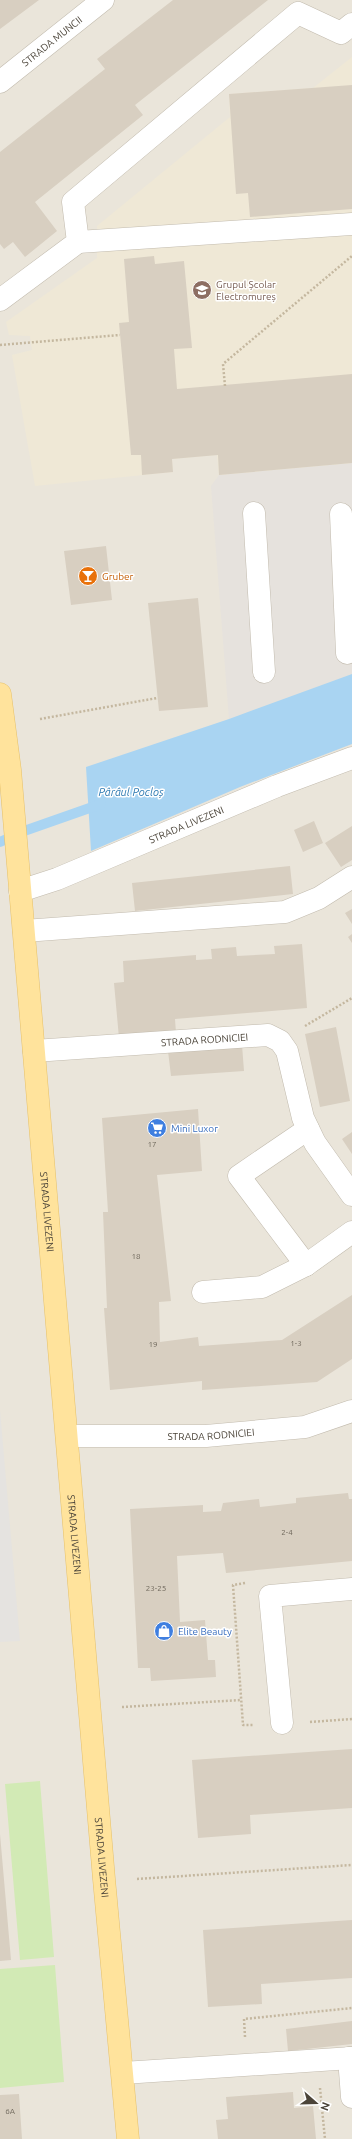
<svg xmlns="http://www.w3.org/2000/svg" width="352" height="2139" font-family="Ubuntu,sans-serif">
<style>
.residential{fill:#eae5da}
.industrial{fill:#e6e2dd}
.education{fill:#efe8d6}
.green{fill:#d2eab5}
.parking{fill:#e5e3e0}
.water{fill:#a9d4f2}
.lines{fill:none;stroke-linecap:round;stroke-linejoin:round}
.stream{stroke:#a9d4f2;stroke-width:10}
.building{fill:#d8cfc1}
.minor-casing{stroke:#c2bbae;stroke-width:23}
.major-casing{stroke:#e6c16a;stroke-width:23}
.path{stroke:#c4b79f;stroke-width:2.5;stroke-dasharray:2 2;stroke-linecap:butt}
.minor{stroke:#fff;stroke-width:22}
.major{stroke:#ffe39c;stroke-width:22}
.labels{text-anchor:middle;stroke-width:3;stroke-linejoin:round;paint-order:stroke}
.number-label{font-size:8px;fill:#6e675b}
.street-label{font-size:10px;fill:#4b4439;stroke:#fff}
.education-label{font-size:10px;fill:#785e54;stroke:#fff;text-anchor:start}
.food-label{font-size:10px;fill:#c56008;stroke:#fff;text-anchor:start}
.shop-label{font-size:10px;fill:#366cbe;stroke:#fff;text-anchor:start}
.water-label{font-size:11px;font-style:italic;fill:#2e7ab2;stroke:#fff}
</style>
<rect width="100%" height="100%" fill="#f6f3ec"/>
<!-- residential -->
<path class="residential" d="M0 0H352V2139H0Z"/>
<!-- industrial -->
<path class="industrial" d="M352 463V674L229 719 211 486 219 475Z"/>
<!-- education -->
<path class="education" d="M352 57V463L219 475 217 455 172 459 173 472 35 486 12 355 32 350 30 336 9 335 6 322 97 258V226L230 117 229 94 313 88Z"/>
<!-- green -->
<path class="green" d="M40 1781 54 1957 20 1960 5 1784Z
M55 1965 64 2082 0 2088V1969Z"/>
<!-- parking -->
<path class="parking" d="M0 1410 20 1641 0 1642Z"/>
<!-- water -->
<path class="water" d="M352 674V744L240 787 91 851 86 767 229 719Z"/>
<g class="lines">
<!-- stream -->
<path class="stream" d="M0 842 27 830 101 804"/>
</g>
<!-- building -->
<path class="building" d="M0 0H39L0 29Z
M173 0H268L135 105 143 115 35 202 57 231 25 257 13 242 4 249 0 244V152L105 69 97 59Z
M352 85V209L250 217 248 193 236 194 229 94Z
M154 256 155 264 184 261 192 348 174 349 177 389 352 374V463L219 475 218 455 172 459 173 472 142 475 141 455H131L119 323 129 322 124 259Z
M106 546 112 600 71 605 64 551Z
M198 598 208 707 159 711 148 603Z
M314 821 323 843 303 852 294 830Z
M352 826V860L341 867 325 843Z
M290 866 293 894 135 911 132 883Z
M352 909V924L345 913Z
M352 934V943L348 937Z
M302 944 307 1008 175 1019 176 1033 119 1038 114 983 124 982 123 961 196 955V960L212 959 211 949 236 947 237 956 275 954 274 946Z
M336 1027 350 1101 320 1107 305 1034Z
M242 1045 244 1071 171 1076 168 1051Z
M198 1109 202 1171 157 1175 171 1301 159 1302 160 1342 198 1337 199 1346 282 1340 352 1295V1359L317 1382 202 1390V1381L110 1390 104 1308H107L103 1212H108L102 1118Z
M352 1132V1154L342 1139Z
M348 1493 349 1499H352V1561L226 1573 223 1553 177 1556 180 1622 205 1620 208 1660H215L216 1677 151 1681 150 1668H138L130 1509 203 1505V1512L221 1511 223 1503 259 1499 260 1507 296 1503V1498Z
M352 1749V1808L250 1815 251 1834 198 1838 192 1760Z
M0 1834 11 1960 0 1961Z
M352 1920V1978L261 1984 262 2004 208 2007 203 1930Z
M352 2021V2044L288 2051 286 2029Z
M293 2092 294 2108 313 2106 316 2139H218L216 2120 228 2119 226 2097Z
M19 2094 22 2139H0V2095Z"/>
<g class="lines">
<defs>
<g id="minor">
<path id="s1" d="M0 82 103 0"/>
<path d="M78 242 352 224"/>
<path d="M0 300 78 242 73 202 298 13 341 33 352 24"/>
<path d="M254 513 264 672"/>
<path d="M341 514 347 653"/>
<path id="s2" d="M20 891 57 879 277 786 352 758"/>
<path d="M24 931 285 912 319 898 352 877"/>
<path id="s3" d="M34 1051 268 1035 280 1041 287 1051 303 1118 315 1143 352 1195"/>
<path d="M306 1265 239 1176 308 1129"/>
<path d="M203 1292 262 1287 306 1265 352 1232"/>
<path id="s4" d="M67 1436H206L305 1427 352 1411"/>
<path d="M282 1723 270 1596 352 1589"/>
<path d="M349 2058 352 2097"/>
<path d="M123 2073 352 2058"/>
</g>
<g id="major">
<path id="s5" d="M0 694 10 770 104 1879 128 2139"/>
</g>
</defs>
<!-- minor casing -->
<use href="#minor" class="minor-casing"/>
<!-- major casing -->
<use href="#major" class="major-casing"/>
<!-- path -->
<path class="path" d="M0 345 120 335
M225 386 223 364 352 256
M40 719 157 698
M305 1026 352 998
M245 1583 233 1585 243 1725H253
M122 1707 241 1700
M310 1722 352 1719
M137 1879 352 1865
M245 2037 244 2019 352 2008
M320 2088 325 2139"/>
<!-- minor -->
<use href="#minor" class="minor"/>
<!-- major -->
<use href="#major" class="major"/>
</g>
<!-- icons -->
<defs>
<symbol id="university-disc" viewBox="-11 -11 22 22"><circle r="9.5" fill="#8d6e63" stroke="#fff"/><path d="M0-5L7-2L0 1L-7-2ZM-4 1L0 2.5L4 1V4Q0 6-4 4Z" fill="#fff"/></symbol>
<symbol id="bar-disc" viewBox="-11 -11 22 22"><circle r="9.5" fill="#e8710a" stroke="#fff"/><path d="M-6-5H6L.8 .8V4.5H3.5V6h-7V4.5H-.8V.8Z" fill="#fff"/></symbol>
<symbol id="supermarket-disc" viewBox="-11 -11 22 22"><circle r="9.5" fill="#3f7fe0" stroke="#fff"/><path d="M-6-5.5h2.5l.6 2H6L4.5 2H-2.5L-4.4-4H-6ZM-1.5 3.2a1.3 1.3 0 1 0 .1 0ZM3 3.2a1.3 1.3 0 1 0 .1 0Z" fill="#fff"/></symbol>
<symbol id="shop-disc" viewBox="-11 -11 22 22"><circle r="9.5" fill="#3f7fe0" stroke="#fff"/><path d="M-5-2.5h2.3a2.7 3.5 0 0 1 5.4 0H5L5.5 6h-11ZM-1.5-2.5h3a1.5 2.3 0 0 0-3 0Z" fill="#fff"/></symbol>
</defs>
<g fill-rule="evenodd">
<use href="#university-disc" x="191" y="279" width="22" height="22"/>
<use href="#bar-disc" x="77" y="565" width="22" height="22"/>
<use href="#supermarket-disc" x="146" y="1117" width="22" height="22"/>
<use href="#shop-disc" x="153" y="1620" width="22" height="22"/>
</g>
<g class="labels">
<!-- number labels -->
<g class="number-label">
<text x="152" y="1147">17</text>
<text x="136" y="1259">18</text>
<text x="296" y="1346">1-3</text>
<text x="153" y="1347">19</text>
<text x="287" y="1535">2-4</text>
<text x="156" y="1591">23-25</text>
<text x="10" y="2114">6A</text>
</g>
<!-- street labels -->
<g class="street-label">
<text dy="4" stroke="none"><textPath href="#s1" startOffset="66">STRADA MUNCII</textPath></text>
<text dy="4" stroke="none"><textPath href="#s2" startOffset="179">STRADA LIVEZENI</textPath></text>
<text dy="4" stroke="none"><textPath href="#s3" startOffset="171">STRADA RODNICIEI</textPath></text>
<text dy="4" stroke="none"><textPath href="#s5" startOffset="520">STRADA LIVEZENI</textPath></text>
<text dy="4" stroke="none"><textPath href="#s4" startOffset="144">STRADA RODNICIEI</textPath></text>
<text dy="4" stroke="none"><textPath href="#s5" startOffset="844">STRADA LIVEZENI</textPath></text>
<text dy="4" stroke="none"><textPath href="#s5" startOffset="1168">STRADA LIVEZENI</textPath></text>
</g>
<!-- education labels -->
<g class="education-label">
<text x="216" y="288">Grupul Școlar<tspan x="216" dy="12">Electromureș</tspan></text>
</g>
<!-- food labels -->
<g class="food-label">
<text x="102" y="580">Gruber</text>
</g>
<!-- shop labels -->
<g class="shop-label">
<text x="171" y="1132">Mini Luxor</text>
<text x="178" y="1635">Elite Beauty</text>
</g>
<!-- water labels -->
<g class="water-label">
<text x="131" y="796">Pârâul Pocloș</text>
</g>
</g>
<!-- north arrow -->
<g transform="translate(316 2103) rotate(110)" stroke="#ffffff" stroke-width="3" paint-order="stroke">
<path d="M0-3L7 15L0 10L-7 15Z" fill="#4b4439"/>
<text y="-6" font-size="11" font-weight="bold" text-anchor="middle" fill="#4b4439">N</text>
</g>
</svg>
